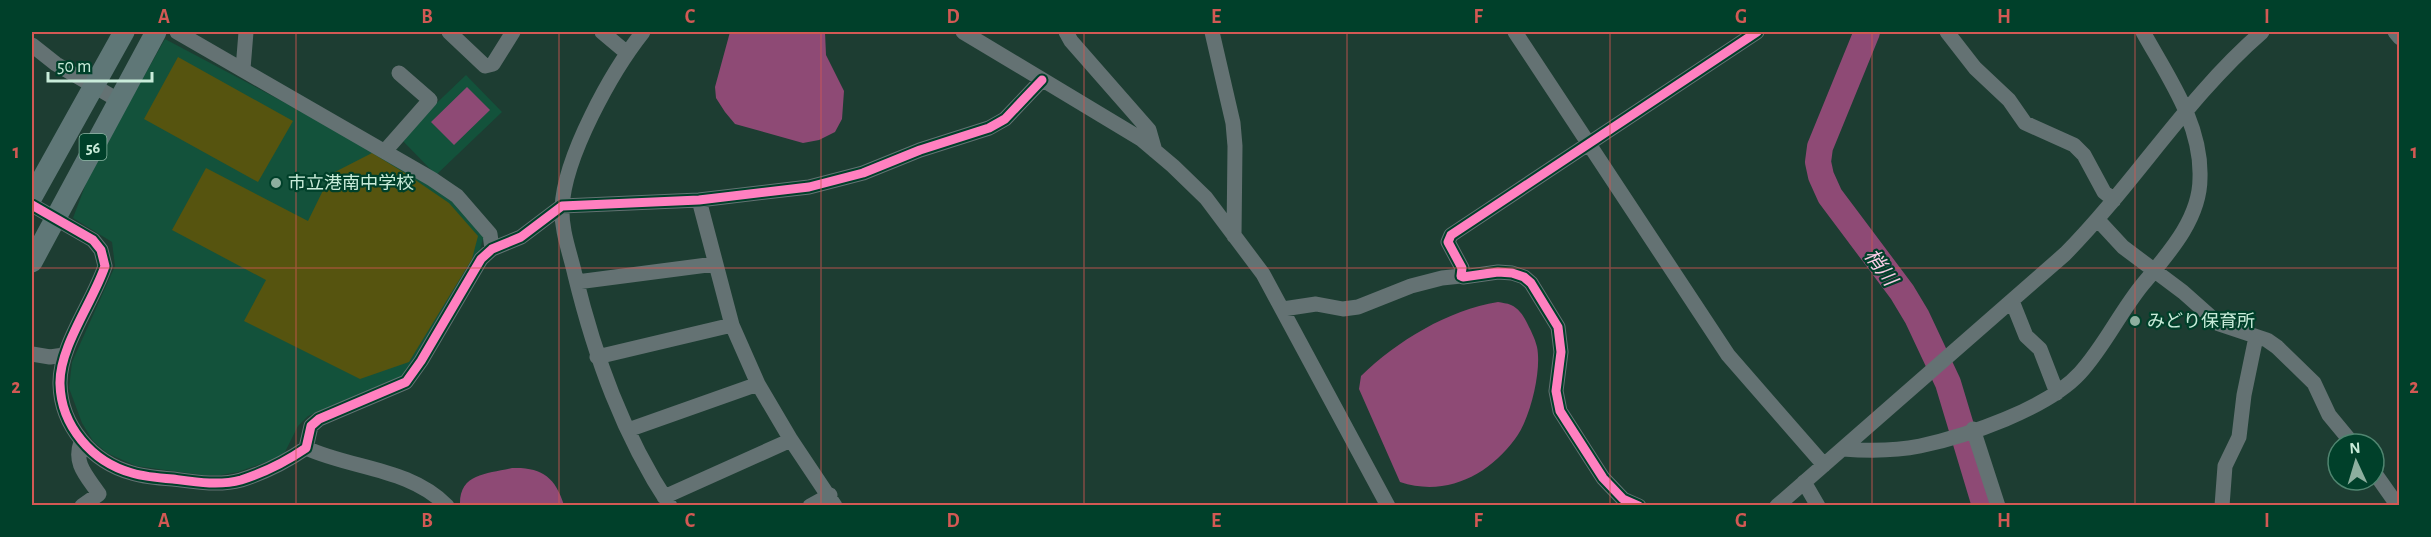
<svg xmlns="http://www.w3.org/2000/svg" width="2431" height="537" font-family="'Alegreya Sans','Noto Sans JP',sans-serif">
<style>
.built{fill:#13523b}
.green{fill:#56540f}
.water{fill:#8e4a75}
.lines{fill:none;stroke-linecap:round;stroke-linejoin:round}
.river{stroke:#8e4a75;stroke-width:26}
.minor{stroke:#647273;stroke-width:15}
.highway{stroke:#5f7777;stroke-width:21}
.cycleway-casing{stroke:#00402a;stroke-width:13}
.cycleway{stroke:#ff80c0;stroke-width:9}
.grid{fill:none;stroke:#d35954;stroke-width:1.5;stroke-opacity:0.55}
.poi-dot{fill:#8daf9f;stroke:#00402a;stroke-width:2}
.labels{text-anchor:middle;stroke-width:4.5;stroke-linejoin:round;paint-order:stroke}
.shield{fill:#00402a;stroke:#8db8a5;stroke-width:1.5}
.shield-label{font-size:16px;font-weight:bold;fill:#c9ecda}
.poi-label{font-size:18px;fill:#c9ecda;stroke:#00402a;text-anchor:start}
.water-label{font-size:20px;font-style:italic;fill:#f8cbe4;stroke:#00402a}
.neatline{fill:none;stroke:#d35954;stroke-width:2}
.grid-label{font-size:20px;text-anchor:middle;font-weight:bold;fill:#d35954}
</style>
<rect width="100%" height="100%" fill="#1d3d32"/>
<!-- built -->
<path class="built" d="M165 39 344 134 451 199 484 235 479 253 403 377 308 416 298 426 283 456 238 472 221 475H202L136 466 107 453 93 441 82 423 69 388 72 362 115 266 112 242 73 218 91 170Z
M466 75 502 112 436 175 400 138Z"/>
<!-- green -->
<path class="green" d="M178 57 293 121 258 182 144 119Z
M372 153 408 175 449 203 478 236 472 259 409 362 360 379 244 321 266 280 172 230 206 168 308 221 331 174Z"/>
<!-- water -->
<path class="water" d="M730 32H825L826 55 844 91 842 119 835 132 819 140 803 143 735 124 725 112 716 98 715 87Z
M467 87 490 110 454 145 431 122Z
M1498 302C1502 303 1507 303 1511 305 1518 308 1523 315 1526 321 1530 329 1535 338 1537 347 1542 370 1530 420 1515 439 1488 476 1445 497 1400 482L1359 389 1361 376C1397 341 1448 310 1498 302Z
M512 468C542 467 555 477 564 505H460C459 473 487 474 512 468Z"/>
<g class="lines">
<!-- river -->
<path class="river" d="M1867 32 1820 147 1818 162 1821 176 1830 196 1902 292 1917 317 1948 383 1985 506"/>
<!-- minor -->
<path class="minor" d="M177 32 432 179 457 196 490 234 492 249
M449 32 485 66 493 64 513 32
M602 32 627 53
M643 32C612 71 564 157 562 208 561 230 570 253 575 275 595 357 623 435 670 506
M963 32 1141 139 1173 166 1206 198 1263 274 1388 506
M1066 32 1071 41 1149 130 1155 151
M1212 32 1233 123 1235 146 1234 236
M1515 32 1728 355 1824 465
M1947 32 1975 68 2009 100 2025 123 2074 145 2084 155 2104 192 2114 200
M2395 32 2400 38
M32 45 56 64 118 100
M243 69 246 32
M385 151 430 100 399 73
M699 200 732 325 758 384 791 440 835 506
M32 205 93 240 101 250 105 266C93 302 59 347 60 384 61 426 92 462 132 473 145 477 159 478 173 479 195 482 219 486 241 480 263 473 287 461 306 448L311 426 319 419 406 382 421 361 481 259 492 249 521 237 562 206 699 200 809 187 863 173 920 150 989 128 1005 119 1042 80
M2098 220 2123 247 2183 292 2219 324 2267 340 2277 347 2314 383 2329 415 2353 444
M577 282 715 264
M2012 301 2026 336 2040 349 2057 393
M1283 309 1316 304 1343 309 1358 307 1411 286 1442 278 1461 276
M32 354 50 357 64 355
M597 357 732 325
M1973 429 1998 506
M628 430 758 384
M81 442C73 464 87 476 99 494L82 506
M306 448C352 469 410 468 447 506
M1843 449C1868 451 1895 451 1920 446 1967 436 2047 409 2080 373 2104 347 2120 312 2143 284 2168 254 2200 219 2200 178 2202 124 2168 77 2143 32
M2374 472 2398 506
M1804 482 1818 506
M664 497 791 440
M810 506 830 495
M1639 506 1623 499 1603 478 1560 411 1556 391 1561 352 1558 327 1531 283 1524 277 1512 273 1498 272 1463 277 1461 276 1462 268 1448 242 1451 235 1757 32
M1777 506 2065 254C2135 183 2187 97 2262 32
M2222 506 2225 466 2239 437 2244 395 2256 337"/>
<!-- highway -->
<path class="highway" d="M32 197 124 32
M32 262 156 32"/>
<defs>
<path id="cycleway" d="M32 205 93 240 101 250 105 266C93 302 59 347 60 384 61 426 92 462 132 473 145 477 159 478 173 479 195 482 219 486 241 480 263 473 287 461 306 448L311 426 319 419 406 382 421 361 481 259 492 249 521 237 562 206 699 200 809 187 863 173 920 150 989 128 1005 119 1042 80
M1639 506 1623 499 1603 478 1560 411 1556 391 1561 352 1558 327 1531 283 1524 277 1512 273 1498 272 1463 277 1461 276 1462 268 1448 242 1451 235 1757 32"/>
</defs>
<!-- cycleway casing -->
<use href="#cycleway" class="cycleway-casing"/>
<!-- cycleway -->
<use href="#cycleway" class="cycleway"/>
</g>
<!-- grid -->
<path class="grid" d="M296 32V506M559 32V506M821 32V506M1084 32V506M1347 32V506M1610 32V506M1872 32V506M2135 32V506M32 268H2400"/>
<!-- markers -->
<g class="poi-dot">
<circle cx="276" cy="183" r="6"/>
<circle cx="2135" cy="321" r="6"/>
</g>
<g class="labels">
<!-- shield labels -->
<rect class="shield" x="79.5" y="134" width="27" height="26" rx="4.5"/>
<g class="shield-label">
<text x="93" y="153">56</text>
</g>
<!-- poi labels -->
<g class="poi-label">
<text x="288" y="189">市立港南中学校</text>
<text x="2147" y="327">みどり保育所</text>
</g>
<!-- water labels -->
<g class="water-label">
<text transform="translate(1881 267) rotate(54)" y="7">梢川</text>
</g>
</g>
<!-- border -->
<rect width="2431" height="537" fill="none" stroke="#00402a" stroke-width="66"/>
<!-- north arrow -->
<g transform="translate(2356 462) rotate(356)"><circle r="28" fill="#00402a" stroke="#508570" stroke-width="1.5"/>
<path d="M0-4.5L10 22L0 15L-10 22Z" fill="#8daf9f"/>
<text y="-9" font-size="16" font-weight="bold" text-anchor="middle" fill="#c9ecda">N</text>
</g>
<!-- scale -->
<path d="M48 72v9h104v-9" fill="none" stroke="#c9ecda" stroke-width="3"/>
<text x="57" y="72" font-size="18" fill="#c9ecda" stroke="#00402a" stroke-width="4.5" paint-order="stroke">50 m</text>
<rect x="33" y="33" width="2365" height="471" class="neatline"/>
<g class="grid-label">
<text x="164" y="23">A</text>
<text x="427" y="23">B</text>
<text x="690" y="23">C</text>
<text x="953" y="23">D</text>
<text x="1216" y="23">E</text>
<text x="1478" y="23">F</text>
<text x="1741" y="23">G</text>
<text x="2004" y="23">H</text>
<text x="2267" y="23">I</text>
<text x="16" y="158">1</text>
<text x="2414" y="158">1</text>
<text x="16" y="393">2</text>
<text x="2414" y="393">2</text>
<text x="164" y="527">A</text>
<text x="427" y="527">B</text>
<text x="690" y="527">C</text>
<text x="953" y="527">D</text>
<text x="1216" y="527">E</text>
<text x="1478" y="527">F</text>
<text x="1741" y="527">G</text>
<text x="2004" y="527">H</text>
<text x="2267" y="527">I</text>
</g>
</svg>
